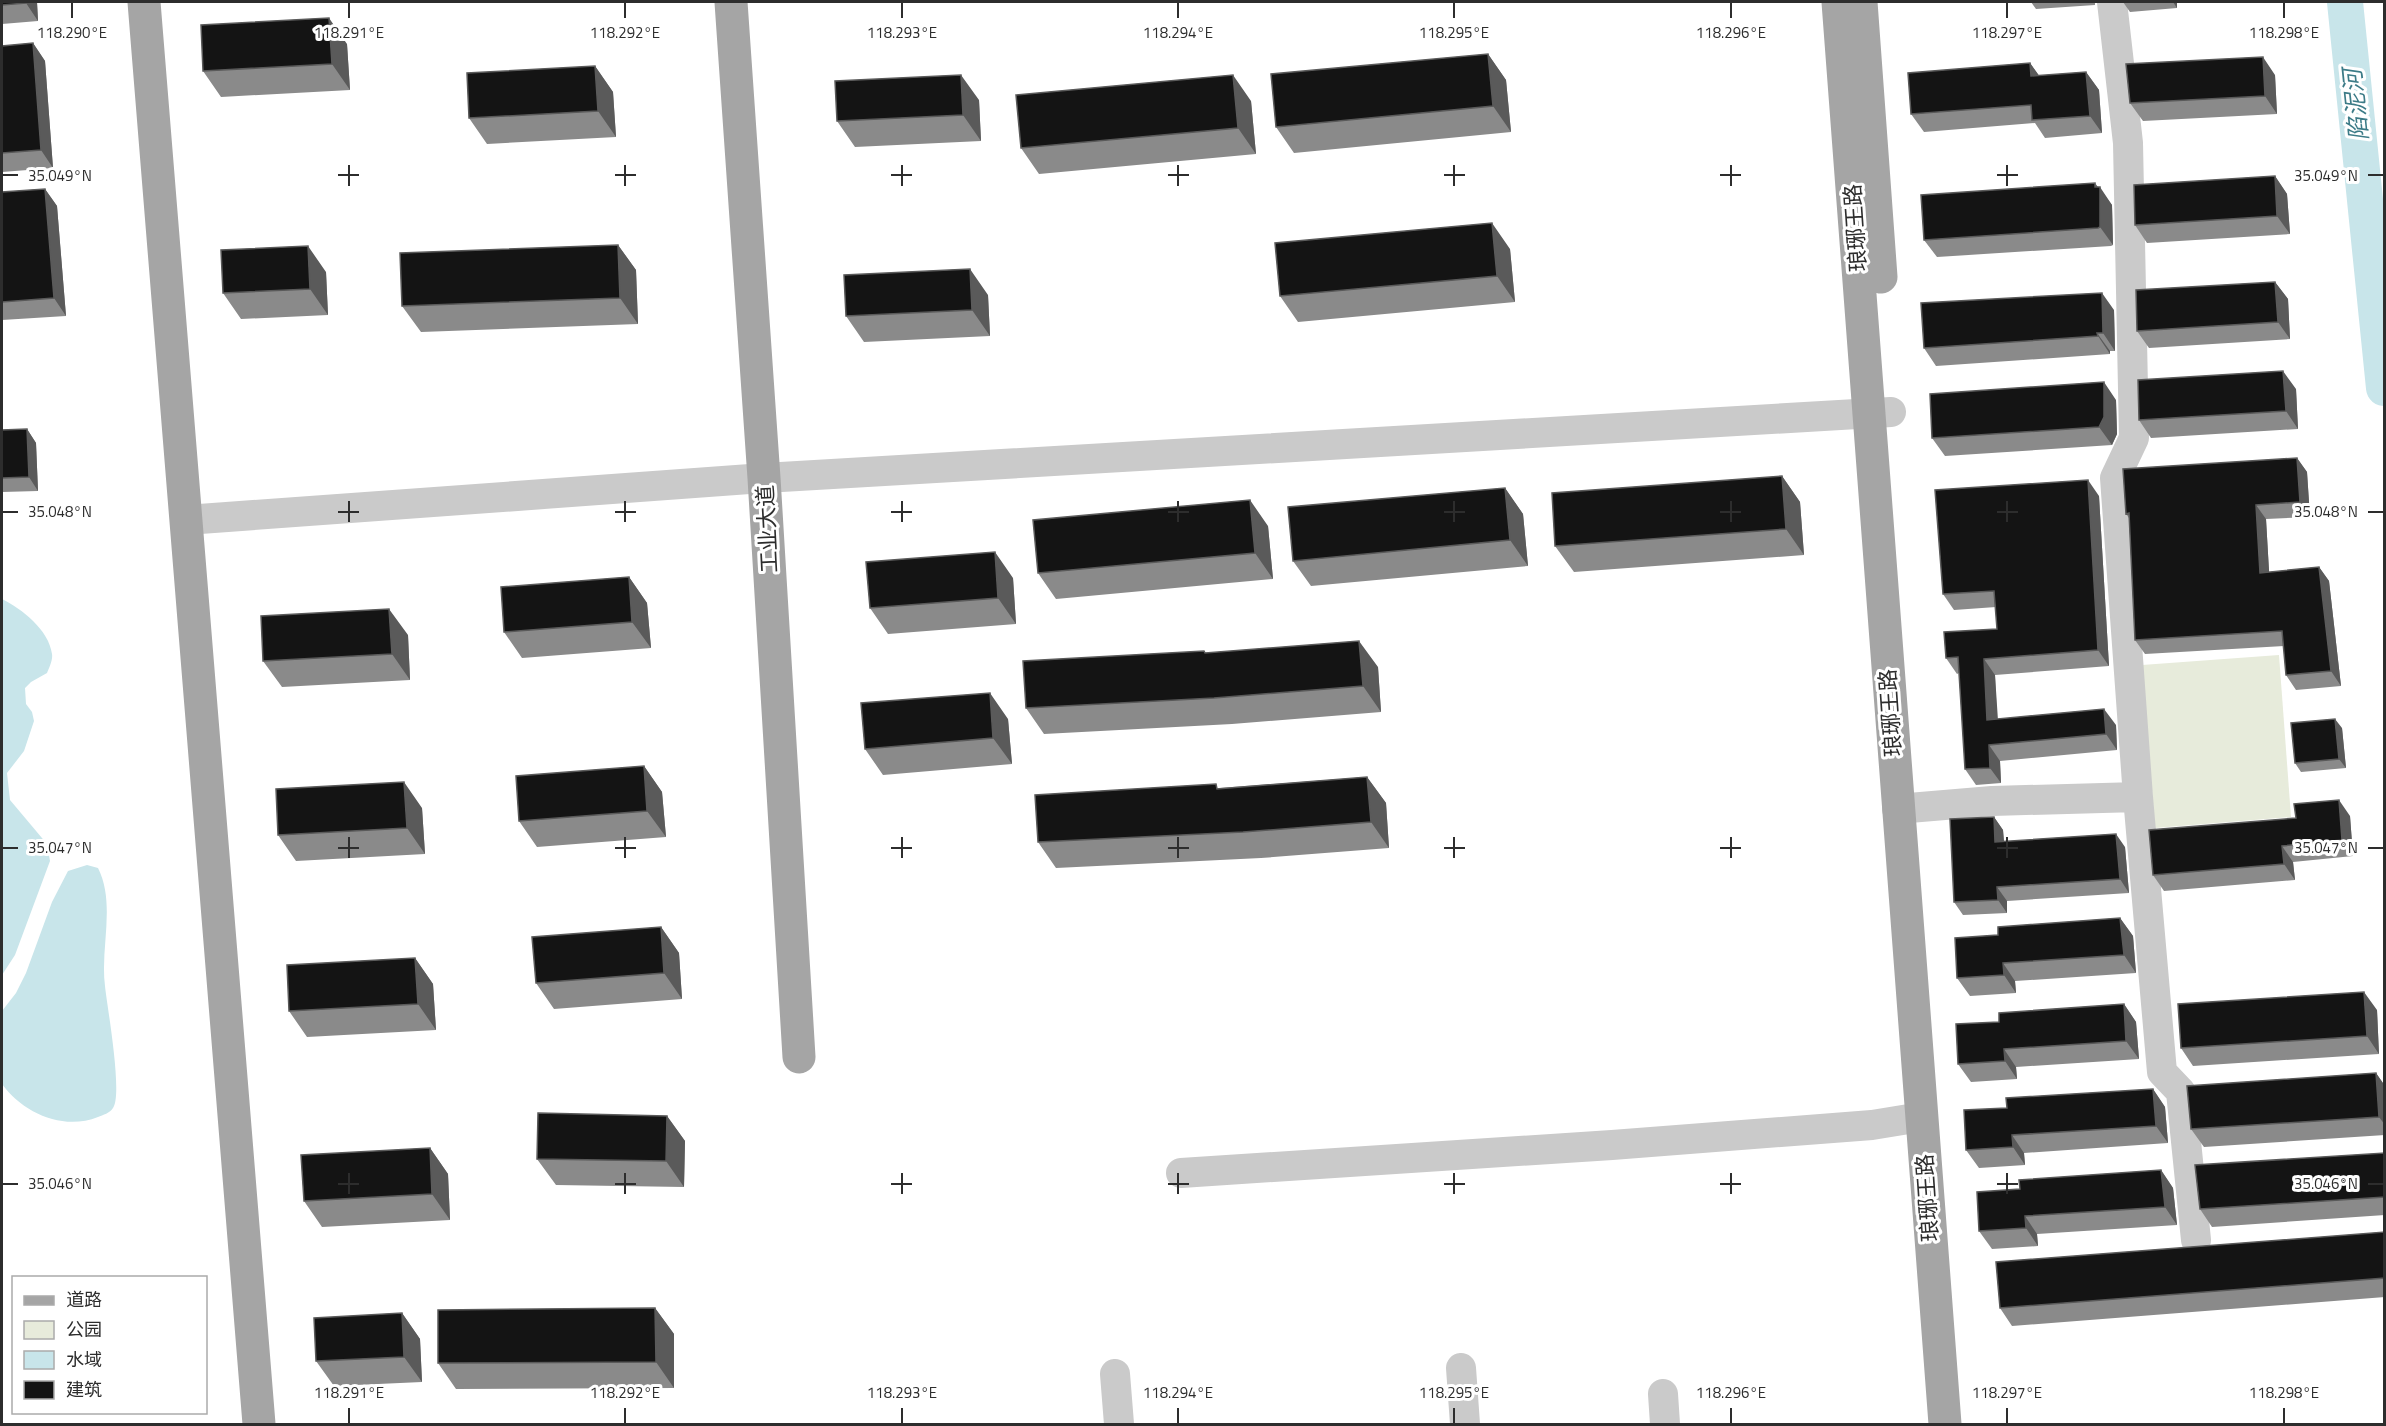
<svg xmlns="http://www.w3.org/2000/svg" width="2386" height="1426" font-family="'Titillium Web','Noto Sans SC',sans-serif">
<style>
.green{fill:#e7ebdb}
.water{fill:#c8e5ea}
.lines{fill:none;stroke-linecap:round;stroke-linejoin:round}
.river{stroke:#c8e5ea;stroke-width:36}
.minor{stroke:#cacaca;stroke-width:30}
.major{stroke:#a5a5a5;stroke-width:33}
.wall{fill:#8a8a8a}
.shaded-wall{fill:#5a5a5a}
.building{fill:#141414;stroke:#5a5a5a;stroke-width:1.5}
.ticks{fill:none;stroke:#2d2d2d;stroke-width:2}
.labels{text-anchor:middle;stroke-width:6;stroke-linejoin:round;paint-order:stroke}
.street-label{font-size:22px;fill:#2d2d2d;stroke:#fff}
.water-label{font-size:24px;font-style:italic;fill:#3c7b87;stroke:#fff}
.ticks-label{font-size:15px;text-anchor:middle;fill:#2d2d2d;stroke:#fff;stroke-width:6;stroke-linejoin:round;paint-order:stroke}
</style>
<rect width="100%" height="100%" fill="#fff"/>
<!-- green -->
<path class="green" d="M2279 655 2291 817 2155 828 2142 665Z"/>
<!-- water -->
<path class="water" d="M2 599C22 609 49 630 52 654 53 660 49 668 47 673L31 682 25 688 26 704 32 712 34 721 24 751 7 773 10 800 47 844 50 861 15 955 2 975Z
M87 865 98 868C116 904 100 948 105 986 107 1006 123 1094 113 1108 110 1113 103 1115 98 1117 63 1131 23 1113 2 1084V1011L16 993 26 973 52 902 68 871Z"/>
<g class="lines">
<!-- river -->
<path class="river" d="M2345 2 2384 388"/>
<!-- minor -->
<path class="minor" d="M2112 2 2128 143 2134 438 2115 478 2138 797 2162 1072 2181 1092 2196 1240
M186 520 764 478 1891 412
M1897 809 1992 801 2138 797
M1181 1173 1612 1145 1872 1125 1921 1117
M1461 1368 1465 1424
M1115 1374 1119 1424
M1663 1394 1665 1424"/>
<!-- major -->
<path class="major" d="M144 2 259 1424
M731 2 764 478 799 1057
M1838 2 1945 1424
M1861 2 1881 277"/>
</g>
<!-- wall -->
<path class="wall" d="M2 2H37L38 21 2 24Z
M1914 2H1938L1915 3Z
M2031 2H2095V5L2036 9Z
M2123 2H2177V8L2130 12Z
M33 43 45 61 53 168 2 172V46Z
M347 44 350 90 221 97 203 71Z
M1488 54 1506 80 1511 132 1294 153 1276 127Z
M2030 63 2039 76 2086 72 2099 90 2102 133 2045 138 2035 123 1924 132 1911 114Z
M595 66 613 92 616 137 487 144 469 118Z
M2275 75 2277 114 2143 121 2130 103Z
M979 100 981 141 855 147 837 121Z
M1251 101 1256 154 1039 174 1021 148Z
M2275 176 2287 194 2290 234 2147 243 2135 225Z
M2098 187 2112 205 2113 245 2111 246 1937 257 1924 240Z
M45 189 57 206 66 316 2 320V192Z
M618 245 636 270 638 324 421 332 402 306Z
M1510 249 1515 302 1298 322 1280 296Z
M326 272 328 315 241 319 223 293Z
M2275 282 2288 299 2290 339 2149 348 2137 331Z
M988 295 990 336 864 342 846 316Z
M2114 310 2115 351H2110V354L1936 366 1924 348Z
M2296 389 2298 429 2151 438 2139 420Z
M2116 400 2117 434 2112 445 1945 456 1932 438Z
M27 429 36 443 38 491 2 492V430Z
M2297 458 2307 472 2310 517 2266 519 2269 572 2319 567 2329 581 2341 686 2296 690 2286 675 2284 646 2145 654 2135 640 2129 518 2126 514Z
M1782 476 1800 502 1804 555 1574 572 1555 546Z
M1505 488 1523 514 1528 566 1311 586 1293 561Z
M2099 496 2109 666 1995 675 1997 719 2116 725 2117 750 2000 761 2001 783 1976 785 1965 769 1959 673 1957 674 1946 658 1997 629 1996 607 1954 610 1943 594Z
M1268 526 1273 579 1056 599 1038 573Z
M629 577 647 603 651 648 522 658 504 632Z
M1013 578 1016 624 888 634 870 608Z
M408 635 410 680 282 687 263 661Z
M1204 651 1206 653 1378 667 1381 712 1232 724 1044 734 1026 708Z
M1008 719 1012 764 883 775 865 749Z
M2342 728 2346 768 2301 772 2295 763Z
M644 766 662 792 666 837 537 847 519 821Z
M1367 777 1386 803 1389 848 1261 858 1056 868 1038 842 1219 788Z
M422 808 425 854 296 861 278 835Z
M2350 816 2353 856 2293 862 2295 880 2164 891 2153 875Z
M1994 817 2003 830 2004 841 2125 847 2129 893 2007 901V913L1963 915 1954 902Z
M2120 918 2133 936 2136 973 2015 981 2016 993 1970 996 1957 978 1998 935Z
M661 927 679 953 682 999 554 1009 536 983Z
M415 958 433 984 436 1030 307 1037 289 1011Z
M2124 1004 2136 1022 2139 1059 2016 1067 2017 1079 1971 1082 1958 1064 1999 1022Z
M2377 1010 2379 1054 2193 1066 2181 1048Z
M2376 1073 2385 1086V1135L2204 1147 2191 1129Z
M2153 1089 2165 1107 2168 1143 2024 1153 2025 1165 1979 1168 1966 1150 2007 1108Z
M667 1116 685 1141 684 1187 556 1185 537 1159Z
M430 1148 448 1174 450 1220 322 1227 304 1201Z
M2385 1153V1215L2212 1227 2200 1209Z
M2161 1170 2173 1188 2177 1225 2037 1234 2038 1246 1992 1249 1979 1231 2020 1189Z
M2385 1232V1297L2012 1326 2000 1308Z
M655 1308 674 1334V1388L456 1389 438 1363Z
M402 1313 420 1339 422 1382 334 1386 316 1361Z"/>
<!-- shaded-wall -->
<path class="shaded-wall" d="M26 2H37L38 21 26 3Z
M2173 2H2177V8Z
M329 18 347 44 350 90 332 64Z
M33 43 45 61 53 168 41 150Z
M1488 54 1506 80 1511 132 1493 106Z
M2263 57 2275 75 2277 114 2265 96Z
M2030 63 2043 81 2031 76Z
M595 66 613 92 616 137 598 111Z
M2086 72 2099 90 2102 133 2090 116Z
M961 75 979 100 981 141 963 115Z
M1233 75 1251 101 1256 154 1238 128Z
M2275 176 2287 194 2290 234 2277 216Z
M2095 183 2100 190V187L2112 205 2113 245 2100 227Z
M45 189 57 206 66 316 54 298Z
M1492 223 1510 249 1515 302 1497 276Z
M618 245 636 270 638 324 620 298Z
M308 246 326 272 328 315 310 289Z
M970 269 988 295 990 336 972 310Z
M2275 282 2288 299 2290 339 2278 322Z
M2102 293 2114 310 2115 351 2103 333Z
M2097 333 2110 351V354L2098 336Z
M2283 371 2296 389 2298 429 2286 411Z
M2104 382 2116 400 2117 434 2112 445 2099 427Z
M27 429 36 443 38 491 29 477Z
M2297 458 2307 472 2310 517 2300 502Z
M1782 476 1800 502 1804 555 1786 529Z
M2088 480 2099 496 2109 666 2098 650Z
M1505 488 1523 514 1528 566 1510 540Z
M1250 500 1268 526 1273 579 1255 553Z
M2256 505 2266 519 2270 587 2260 573Z
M995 552 1013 578 1016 624 998 598Z
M2319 567 2329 581 2341 686 2331 671Z
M629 577 647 603 651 648 632 622Z
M389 609 408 635 410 680 392 654Z
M1359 641 1378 667 1381 712 1363 686Z
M1984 659 1995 675 1999 736 1987 720Z
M990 693 1008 719 1012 764 993 738Z
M2104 709 2116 725 2117 750 2106 734Z
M2335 719 2342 728 2346 768 2339 759Z
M1989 745 2000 761 2001 783 1990 768Z
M644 766 662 792 666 837 647 811Z
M1367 777 1386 803 1389 848 1371 822Z
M404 782 422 808 425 854 407 828Z
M2339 800 2350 816 2353 856 2342 840Z
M1994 817 2003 830 2005 855 1995 842Z
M2116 834 2125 847 2129 893 2120 879Z
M2282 846 2293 862 2295 880 2284 864Z
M1997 887 2007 901V913L1998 900Z
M2120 918 2133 936 2136 973 2124 955Z
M661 927 679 953 682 999 664 973Z
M415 958 433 984 436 1030 418 1004Z
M2003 963 2015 981 2016 993 2004 975Z
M2364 992 2377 1010 2379 1054 2367 1036Z
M2124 1004 2136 1022 2139 1059 2126 1041Z
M2004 1049 2016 1067 2017 1079 2005 1061Z
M2376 1073 2385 1086V1125L2379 1117Z
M2153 1089 2165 1107 2168 1143 2156 1126Z
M667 1116 685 1141 684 1187 666 1161Z
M2012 1135 2024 1153 2025 1165 2013 1147Z
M430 1148 448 1174 450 1220 432 1194Z
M2161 1170 2173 1188 2177 1225 2165 1207Z
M2025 1216 2037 1234 2038 1246 2026 1228Z
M655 1308 674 1334V1388L656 1362Z
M402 1313 420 1339 422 1382 404 1357Z"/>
<!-- building -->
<path class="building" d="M2 2H26V3L2 5Z
M329 18 332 64 203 71 201 25Z
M33 43 41 150 2 153V46Z
M1488 54 1493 106 1276 127 1271 74Z
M2263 57 2265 96 2130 103 2126 64Z
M2030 63 2031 76 2086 72 2090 116 2032 120 2031 105 1911 114 1908 73Z
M595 66 598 111 469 118 467 73Z
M961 75 963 115 837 121 835 81Z
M1233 75 1238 128 1021 148 1016 95Z
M2275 176 2277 216 2135 225 2134 185Z
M2095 183V187H2100V227L2098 228 1924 240 1921 195Z
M45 189 54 298 2 302V192Z
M1492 223 1497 276 1280 296 1275 243Z
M618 245 620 298 402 306 400 253Z
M308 246 310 289 223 293 221 250Z
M970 269 972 310 846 316 844 275Z
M2275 282 2278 322 2137 331 2136 290Z
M2102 293 2103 333H2097L2098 336 1924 348 1921 303Z
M2283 371 2286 411 2139 420 2138 380Z
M2104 382V417L2099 427 1932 438 1930 394Z
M27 429 29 477 2 478V430Z
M2297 458 2300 502 2256 505 2260 573 2319 567 2331 671 2286 675 2282 631 2135 640 2129 513 2126 514 2123 469Z
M1782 476 1786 529 1555 546 1552 493Z
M2088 480 2098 650 1984 659 1987 720 2104 709 2106 734 1989 745 1990 768 1965 769 1958 657 1946 658 1944 632 1997 629 1994 591 1943 594 1935 490Z
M1505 488 1510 540 1293 561 1288 507Z
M1250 500 1255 553 1038 573 1033 520Z
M995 552 998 598 870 608 866 562Z
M629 577 632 622 504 632 501 587Z
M389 609 392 654 263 661 261 616Z
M1359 641 1363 686 1214 698 1026 708 1023 661 1204 651 1205 653Z
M990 693 993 738 865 749 861 703Z
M2335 719 2339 759 2295 763 2291 723Z
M644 766 647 811 519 821 516 776Z
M1367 777 1371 822 1243 832 1038 842 1035 795 1216 784 1217 789Z
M404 782 407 828 278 835 276 789Z
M2339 800 2342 840 2282 846 2284 864 2153 875 2149 830 2296 818 2294 804Z
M1994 817 1995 842 2116 834 2120 879 1997 887 1998 900 1954 902 1950 819Z
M2120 918 2124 955 2003 963 2004 975 1957 978 1955 938 1998 935V927Z
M661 927 664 973 536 983 532 937Z
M415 958 418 1004 289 1011 287 965Z
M2364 992 2367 1036 2181 1048 2178 1004Z
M2124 1004 2126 1041 2004 1049 2005 1061 1958 1064 1956 1024 1999 1022V1013Z
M2376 1073 2379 1117 2191 1129 2187 1086Z
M2153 1089 2156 1126 2012 1135 2013 1147 1966 1150 1964 1110 2007 1108 2006 1098Z
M538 1113 667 1116 666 1161 537 1159Z
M430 1148 432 1194 304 1201 301 1155Z
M2385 1153V1197L2200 1209 2195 1165Z
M2161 1170 2165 1207 2025 1216 2026 1228 1979 1231 1977 1192 2020 1189 2019 1180Z
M2385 1232V1278L2000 1308 1996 1262Z
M655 1308 656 1362 438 1363V1310Z
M402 1313 404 1357 316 1361 314 1318Z"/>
<!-- ticks -->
<path class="ticks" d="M72 3V18M349 3V18M625 3V18M902 3V18M1178 3V18M1454 3V18M1731 3V18M2007 3V18M2284 3V18M349 165V186M625 165V186M902 165V186M1178 165V186M1454 165V186M1731 165V186M2007 165V186M3 175H18M338 175H359M615 175H636M891 175H912M1168 175H1189M1444 175H1465M1720 175H1741M1997 175H2018M2368 175H2383M349 501V522M625 501V522M902 501V522M1178 501V522M1454 501V522M1731 501V522M2007 501V522M3 512H18M338 512H359M615 512H636M891 512H912M1168 512H1189M1444 512H1465M1720 512H1741M1997 512H2018M2368 512H2383M349 837V858M625 837V858M902 837V858M1178 837V858M1454 837V858M1731 837V858M2007 837V858M3 848H18M338 848H359M615 848H636M891 848H912M1168 848H1189M1444 848H1465M1720 848H1741M1997 848H2018M2368 848H2383M349 1173V1194M625 1173V1194M902 1173V1194M1178 1173V1194M1454 1173V1194M1731 1173V1194M2007 1173V1194M3 1184H18M338 1184H359M615 1184H636M891 1184H912M1168 1184H1189M1444 1184H1465M1720 1184H1741M1997 1184H2018M2368 1184H2383M349 1408V1423M625 1408V1423M902 1408V1423M1178 1408V1423M1454 1408V1423M1731 1408V1423M2007 1408V1423M2284 1408V1423"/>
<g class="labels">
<!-- street labels -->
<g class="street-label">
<text transform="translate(1855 228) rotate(-94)" y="8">琅琊王路</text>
<text transform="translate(767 529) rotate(-93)" y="8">工业大道</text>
<text transform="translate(1890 713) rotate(-94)" y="8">琅琊王路</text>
<text transform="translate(1927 1198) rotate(-94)" y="8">琅琊王路</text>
</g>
<!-- water labels -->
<g class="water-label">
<text transform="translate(2356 105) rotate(-96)" y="8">陷泥河</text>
</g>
</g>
<g class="ticks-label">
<text x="72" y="38">118.290°E</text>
<text x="349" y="38">118.291°E</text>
<text x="625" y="38">118.292°E</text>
<text x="902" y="38">118.293°E</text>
<text x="1178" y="38">118.294°E</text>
<text x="1454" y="38">118.295°E</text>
<text x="1731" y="38">118.296°E</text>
<text x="2007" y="38">118.297°E</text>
<text x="2284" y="38">118.298°E</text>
<text x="60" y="181">35.049°N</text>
<text x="2326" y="181">35.049°N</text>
<text x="60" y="517">35.048°N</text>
<text x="2326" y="517">35.048°N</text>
<text x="60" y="853">35.047°N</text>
<text x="2326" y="853">35.047°N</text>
<text x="60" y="1189">35.046°N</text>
<text x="2326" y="1189">35.046°N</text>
<text x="349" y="1398">118.291°E</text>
<text x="625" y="1398">118.292°E</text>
<text x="902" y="1398">118.293°E</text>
<text x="1178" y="1398">118.294°E</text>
<text x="1454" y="1398">118.295°E</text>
<text x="1731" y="1398">118.296°E</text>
<text x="2007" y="1398">118.297°E</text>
<text x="2284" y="1398">118.298°E</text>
</g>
<!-- border -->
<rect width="2386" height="1426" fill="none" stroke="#2d2d2d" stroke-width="6"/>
<!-- legend -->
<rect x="12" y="1276" width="195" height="138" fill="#ffffff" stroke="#ababab" stroke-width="1.5"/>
<rect x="24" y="1296" width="30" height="9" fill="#a5a5a5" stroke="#ababab" stroke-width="1.5"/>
<text x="66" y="1306" font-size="18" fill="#2d2d2d">道路</text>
<rect x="24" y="1321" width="30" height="18" fill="#e7ebdb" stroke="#ababab" stroke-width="1.5"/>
<text x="66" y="1336" font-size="18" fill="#2d2d2d">公园</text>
<rect x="24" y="1351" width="30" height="18" fill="#c8e5ea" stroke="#ababab" stroke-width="1.5"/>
<text x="66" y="1366" font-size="18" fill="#2d2d2d">水域</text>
<rect x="24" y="1381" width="30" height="18" fill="#141414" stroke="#ababab" stroke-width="1.5"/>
<text x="66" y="1396" font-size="18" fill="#2d2d2d">建筑</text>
</svg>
